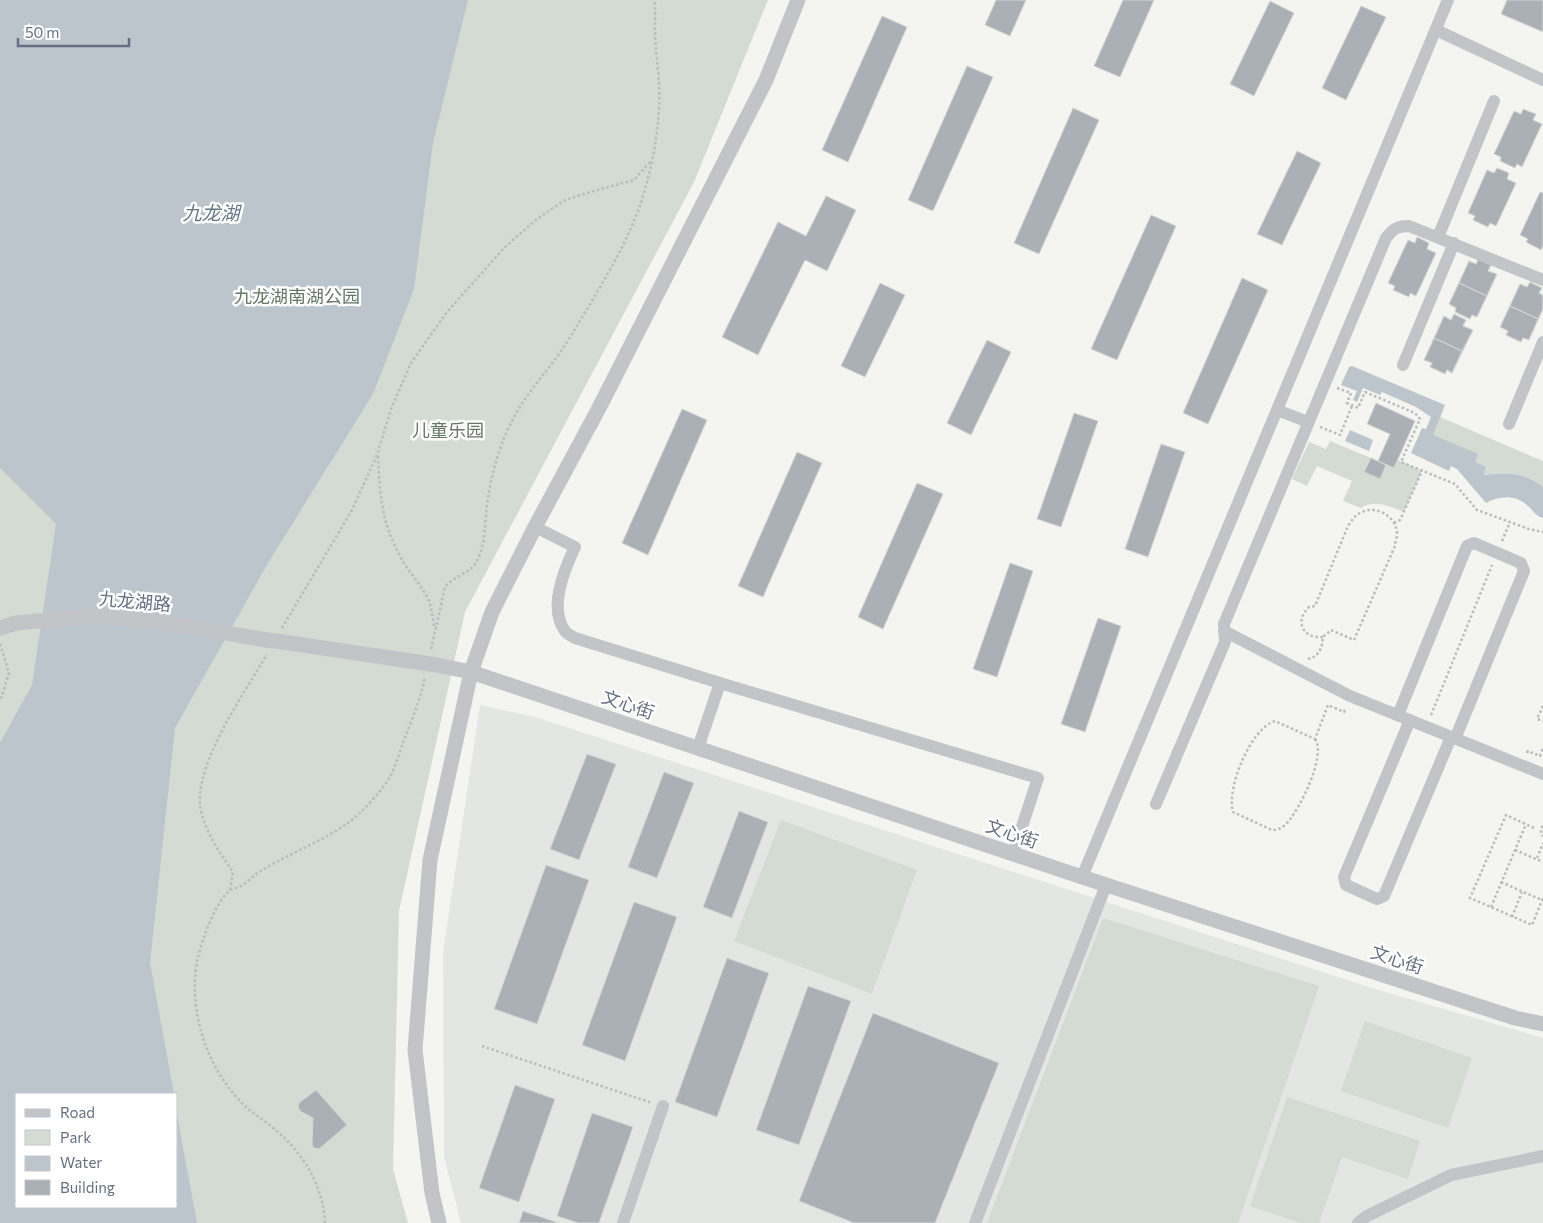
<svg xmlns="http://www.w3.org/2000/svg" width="1543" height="1223" font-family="Commissioner,'Noto Sans SC',sans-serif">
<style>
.built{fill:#e4e6e4}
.green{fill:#d4dbd2;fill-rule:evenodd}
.water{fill:#bdc5cc}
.building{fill:#aab0b6;stroke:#d5d6d3}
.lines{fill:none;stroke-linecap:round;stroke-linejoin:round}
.path{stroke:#b9bbbd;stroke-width:2.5;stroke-dasharray:2.5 2.5;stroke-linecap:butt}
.minor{stroke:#c2c4c8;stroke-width:12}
.tertiary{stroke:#c2c4c8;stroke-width:15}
.tertiary-bridge{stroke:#c2c4c8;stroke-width:15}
.labels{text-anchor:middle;stroke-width:5;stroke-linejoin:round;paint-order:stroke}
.park-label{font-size:18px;fill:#647863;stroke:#fff}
.street-label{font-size:18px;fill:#647081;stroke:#fff}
.water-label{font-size:19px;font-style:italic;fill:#647885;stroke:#fff}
</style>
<rect width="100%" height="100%" fill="#f4f4f0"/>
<!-- built -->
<path class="built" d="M480 705 535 717 1372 988 1543 1038V1223H461L444 1157 443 953Z"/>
<!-- green -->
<path class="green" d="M0 0H768L694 182 465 612 399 911 393 1169 408 1223H0ZM16 1094H176V1207H16Z
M1440 417 1543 461V487C1525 472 1504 472 1482 475L1475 462 1432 435Z
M1330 441 1371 458 1364 472 1380 479 1386 465 1394 468 1398 460 1422 471 1404 512C1389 506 1375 499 1361 508L1343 501 1352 481 1317 466 1307 486 1292 479 1309 442 1326 449Z
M781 820 917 870 872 994 734 941Z
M1103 918 1319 986 1238 1223H987Z
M1365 1021 1472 1058 1448 1128 1341 1091Z
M1287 1097 1420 1141 1408 1179 1342 1157 1319 1223H1300L1250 1206Z"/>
<!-- water -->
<path class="water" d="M0 0H468L433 143 414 289 373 394 268 563 175 728 150 963 174 1094H16V1207H176V1109L197 1223H0V743L32 685 56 524 0 468Z
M1352 366 1445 405 1433 435 1478 454 1475 462 1486 467 1483 475C1505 472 1525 472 1543 487V518C1534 515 1534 511 1528 506 1515 494 1500 496 1486 503L1457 469 1451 466 1449 471 1411 453 1422 428 1426 429 1431 417 1416 407 1382 392 1380 395 1363 388 1357 402 1353 400 1357 391 1341 385 1349 367Z
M1350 430 1373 440 1369 451 1345 441Z"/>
<!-- building -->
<path class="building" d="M996 0H1026L1010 36 985 25Z
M1123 0H1154L1120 77 1094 66Z
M1507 0H1543V32L1501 14Z
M1270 1 1294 13 1254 96 1230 84Z
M1361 6 1386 17 1346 100 1322 88Z
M882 16 907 27 848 162 822 150Z
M967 66 993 77 933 211 908 200Z
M1073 108 1099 120 1039 254 1014 243Z
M1523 109 1536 114 1533 120 1542 124 1522 167 1517 164 1515 168 1500 161 1501 157 1494 154 1514 111 1521 114Z
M1297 151 1321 163 1282 245 1257 234Z
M1497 168 1509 173 1507 179 1516 183 1496 226 1490 223 1488 227 1473 220 1475 216 1468 213 1487 170 1494 173Z
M1540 192 1543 193V246L1541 250 1526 242 1528 239 1520 235Z
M826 196 856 210 827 271 805 260 758 355 722 337 778 222 806 236Z
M1151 215 1176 226 1117 360 1091 349Z
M1417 237 1429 243 1427 249 1436 253 1416 296 1410 293 1409 297 1393 290 1395 286 1388 283 1408 240 1415 243Z
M1478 259 1491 265 1488 271 1497 274 1487 296 1459 283 1469 261 1476 264Z
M1478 259 1491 265 1488 271 1497 274 1477 317 1472 315 1470 319 1455 312 1456 308 1449 304 1469 261 1476 264Z
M1242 278 1268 290 1208 424 1183 413Z
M1530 282 1542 288 1539 293 1543 295V309L1538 319 1510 306 1520 284 1527 287Z
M1530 282 1542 288 1539 293 1543 295V309L1529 340 1523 338 1521 342 1506 335 1508 331 1500 327 1520 284 1527 287Z
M880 283 905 295 865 377 841 366Z
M1459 283 1487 296 1477 317 1472 315 1470 319 1455 312 1456 308 1449 304Z
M1510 306 1538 319 1529 340 1523 338 1521 342 1506 335 1508 331 1500 327Z
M1454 314 1466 320 1463 326 1473 330 1462 351 1434 338 1444 316 1451 320Z
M1454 314 1466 320 1463 326 1473 330 1452 373 1447 370 1445 374 1430 367 1432 363 1424 360 1444 316 1451 320Z
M1434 338 1462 351 1452 373 1447 370 1445 374 1430 367 1432 363 1424 360Z
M987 340 1011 352 971 435 947 423Z
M1376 403 1415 421 1394 468 1378 461 1390 434 1367 424Z
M682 409 707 420 648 555 622 543Z
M1074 413 1098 421 1061 527 1037 519Z
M1161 444 1185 452 1148 557 1125 549Z
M797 452 822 463 763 597 738 586Z
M1371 458 1386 465 1380 479 1364 472Z
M917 483 943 494 883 629 858 617Z
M1010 563 1033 571 997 677 973 669Z
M1098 618 1121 626 1085 732 1061 724Z
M587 754 616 764 579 860 550 849Z
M664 772 694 783 657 878 628 867Z
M739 811 768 822 732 918 703 907Z
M546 865 589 880 537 1024 494 1009Z
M634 902 677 917 625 1061 582 1045Z
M727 958 769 973 717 1117 675 1102Z
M808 986 851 1001 799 1145 756 1130Z
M873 1013 999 1063 935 1223H854L799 1201Z
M515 1085 555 1099 519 1202 479 1188Z
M316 1090 347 1125 319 1149 314 1148 312 1145 313 1118 300 1111 298 1106 299 1103Z
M592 1113 633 1127 599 1223H578L557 1216Z
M523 1211 559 1223H519Z"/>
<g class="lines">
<!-- path -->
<path class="path" d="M1337 388 1351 393 1347 403 1358 408 1365 392 1415 413 1420 419 1401 462 1455 484 1477 510 1529 529 1543 532
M1320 427 1340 435 1352 406
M378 456C380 495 381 521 400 556 408 572 422 585 429 601 432 609 433 619 434 628
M1394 523 1400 520 1422 471
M1502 541 1510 522
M282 628 352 510 377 455 391 409 411 363 447 312 505 247 537 219 565 200 587 193 634 180 651 161
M0 644 9 673 0 701
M431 649 445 587C455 575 470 574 477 561 487 541 484 520 488 498 492 473 499 446 511 423 526 392 551 368 569 339 595 295 625 250 641 202 651 172 657 141 659 109 661 84 656 59 655 34 655 23 655 11 655 0
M1308 658 1310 659C1320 654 1322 648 1323 637L1331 630 1354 640 1395 546C1395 542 1397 538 1397 534 1397 517 1377 505 1362 512 1355 515 1352 520 1348 526L1315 606 1309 607C1294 621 1303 639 1323 637
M1543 706 1537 719 1543 721
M1431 715 1492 565
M1315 739C1327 755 1299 811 1286 824 1282 828 1278 830 1272 830L1233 812C1226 788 1251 728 1275 721L1315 739 1328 705 1344 712 1345 709
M1527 753 1528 751 1540 756 1543 748
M1543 826 1541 828V834L1543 836
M1534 828 1506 815 1470 898 1532 925 1543 898
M1515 850 1543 862
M1537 858 1543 843
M1501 882 1542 900
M230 890 233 872C220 853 206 833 201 811 191 768 246 691 267 654
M1491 907 1526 824
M1512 917 1522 892
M482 1046 652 1103
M325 1223C323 1184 302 1151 272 1127 261 1118 249 1111 240 1101 205 1064 187 1007 198 957 202 941 216 899 231 890 234 888 238 888 241 886 248 882 253 876 259 872 288 854 321 842 348 823 360 815 385 787 391 775 396 765 399 753 403 743 411 722 420 700 425 678"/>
<!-- minor -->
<path class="minor" d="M1436 30 1543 80
M1438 237 1494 101
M1403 365 1454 243
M1277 410 1308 422
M1509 424 1543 342
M535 527 575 547C564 570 548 608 565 631 567 634 572 636 575 638L720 683 698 748
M1224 631 1350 696 1543 774
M720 683 1038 778 1013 854
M1398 715 1467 546 1474 543 1521 563 1524 571 1455 739
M1410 720 1344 877 1346 885 1377 899 1384 896 1451 737
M1156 804 1225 642 1224 624 1386 238C1393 229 1397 226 1409 226L1543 280
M1082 877 1448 0
M623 1223 663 1106
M975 1223 1106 885
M1358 1223 1367 1216 1451 1175 1543 1156"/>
<!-- tertiary -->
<path class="tertiary" d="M0 628 16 623 92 616 161 622 267 640
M283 642 437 665 471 672 1082 877 1515 1018 1543 1024
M439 1223 432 1193 415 1050 430 860 471 672 492 612 535 527 599 408 766 80 798 0"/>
<!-- tertiary-bridge -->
<path class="tertiary-bridge" d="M267 640 283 642"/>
</g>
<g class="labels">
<!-- park labels -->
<g class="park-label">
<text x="297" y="303">九龙湖南湖公园</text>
<text x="448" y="437">儿童乐园</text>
</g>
<!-- street labels -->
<g class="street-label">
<text transform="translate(135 602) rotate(5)" y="6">九龙湖路</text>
<text transform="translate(628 705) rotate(19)" y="6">文心街</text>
<text transform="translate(1012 834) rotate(19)" y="6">文心街</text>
<text transform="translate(1397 960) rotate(18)" y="6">文心街</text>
</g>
<!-- water labels -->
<g class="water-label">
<text x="211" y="220">九龙湖</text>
</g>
</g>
<!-- legend -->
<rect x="15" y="1093" width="162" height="115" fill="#ffffff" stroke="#c1c6cd"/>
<rect x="25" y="1109" width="25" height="8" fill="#c2c4c8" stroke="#c1c6cd"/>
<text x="60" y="1118" font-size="15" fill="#647081">Road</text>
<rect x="25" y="1130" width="25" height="15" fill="#d4dbd2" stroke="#c1c6cd"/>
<text x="60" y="1143" font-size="15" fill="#647081">Park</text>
<rect x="25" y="1156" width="25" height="15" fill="#bdc5cc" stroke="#c1c6cd"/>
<text x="60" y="1168" font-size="15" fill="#647081">Water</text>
<rect x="25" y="1180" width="25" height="15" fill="#aab0b6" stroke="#c1c6cd"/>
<text x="60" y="1193" font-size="15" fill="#647081">Building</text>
<!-- scale -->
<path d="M18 38v8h111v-8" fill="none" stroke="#647081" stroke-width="2.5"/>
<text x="25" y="38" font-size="15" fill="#647081" stroke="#ffffff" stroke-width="4" paint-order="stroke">50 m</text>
</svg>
